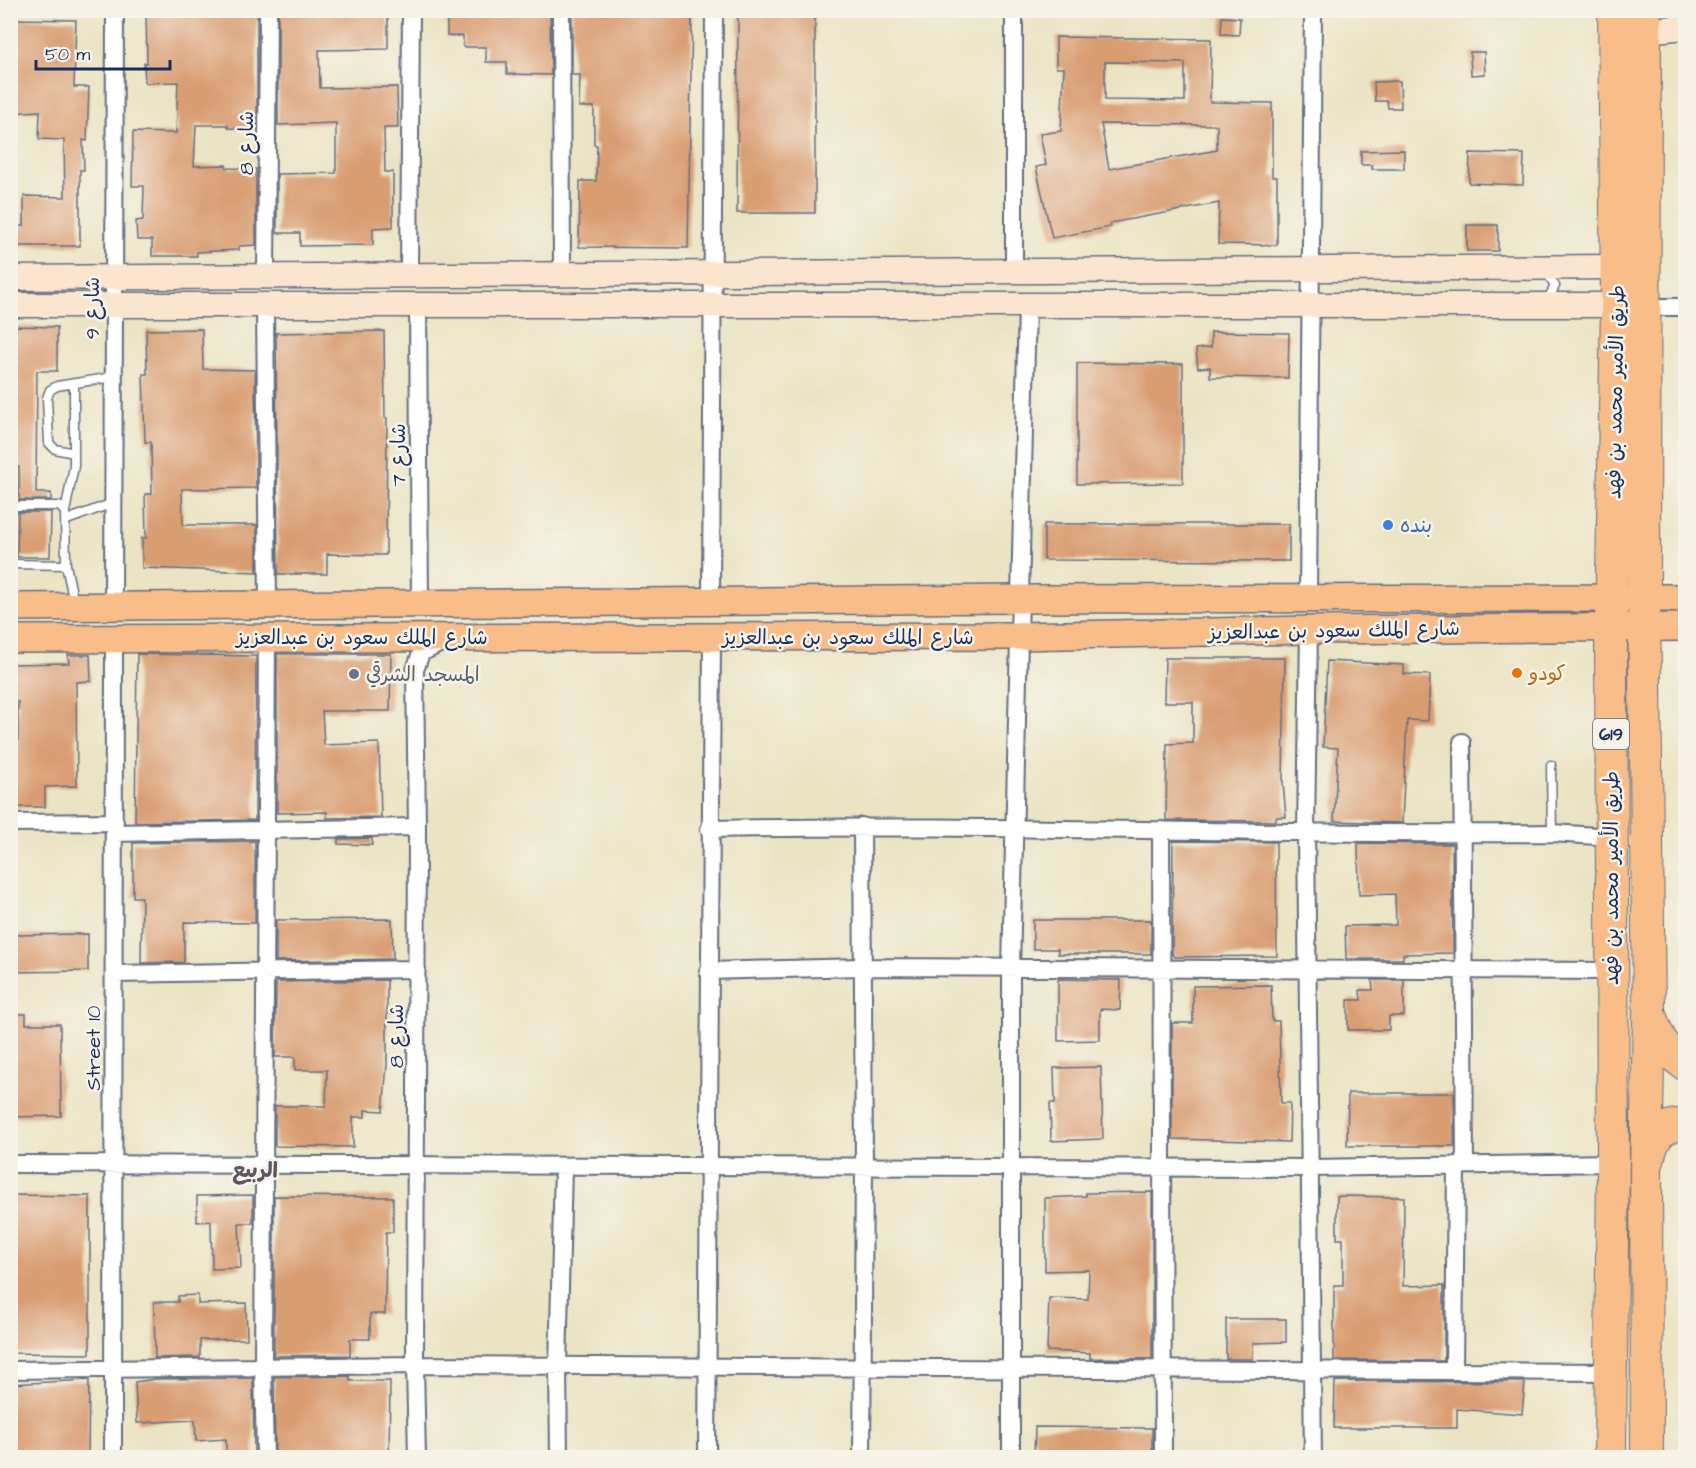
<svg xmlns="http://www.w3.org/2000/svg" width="1696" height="1468" font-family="'Architects Daughter','Playpen Sans Arabic',sans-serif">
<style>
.building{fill:#d99d72;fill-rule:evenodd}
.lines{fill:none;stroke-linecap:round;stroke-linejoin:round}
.lane-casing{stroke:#646e82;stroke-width:11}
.street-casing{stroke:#646e82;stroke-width:20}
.secondary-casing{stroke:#646e82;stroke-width:27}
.primary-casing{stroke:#646e82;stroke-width:30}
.highway-casing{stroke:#646e82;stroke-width:34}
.lane{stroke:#fff;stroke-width:8}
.street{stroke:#fff;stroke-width:16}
.secondary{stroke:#fce5cf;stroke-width:24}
.primary{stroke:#f8bd88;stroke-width:27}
.highway{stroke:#f8bd88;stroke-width:32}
.shop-dot{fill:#3f7fe0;stroke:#f7f3e8;stroke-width:2}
.food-dot{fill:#e8710a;stroke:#f7f3e8;stroke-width:2}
.worship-dot{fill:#6b7280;stroke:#f7f3e8;stroke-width:2}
.labels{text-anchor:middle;stroke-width:5;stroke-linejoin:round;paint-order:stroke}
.shield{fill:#f7f3e8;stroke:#5d6a87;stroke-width:1.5}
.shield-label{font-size:18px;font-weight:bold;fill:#1b2f5e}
.street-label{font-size:20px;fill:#1b2f5e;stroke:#f7f3e8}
.shop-label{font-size:20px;fill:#366cbe;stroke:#f7f3e8;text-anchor:start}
.food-label{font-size:20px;fill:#c56008;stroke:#f7f3e8;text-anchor:start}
.worship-label{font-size:20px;fill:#5b616d;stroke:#f7f3e8;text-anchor:start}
.neighbourhood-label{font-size:21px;font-weight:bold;fill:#5e5665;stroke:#f7f3e8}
</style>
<rect width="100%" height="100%" fill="#f7f3e8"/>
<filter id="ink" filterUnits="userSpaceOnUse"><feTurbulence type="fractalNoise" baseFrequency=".0167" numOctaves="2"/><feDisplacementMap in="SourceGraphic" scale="12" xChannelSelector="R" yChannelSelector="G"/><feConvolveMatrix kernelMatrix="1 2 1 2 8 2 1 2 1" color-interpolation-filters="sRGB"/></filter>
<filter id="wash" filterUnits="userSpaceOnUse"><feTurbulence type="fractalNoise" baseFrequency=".008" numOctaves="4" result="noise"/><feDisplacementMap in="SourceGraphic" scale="24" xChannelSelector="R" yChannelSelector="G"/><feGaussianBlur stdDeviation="1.35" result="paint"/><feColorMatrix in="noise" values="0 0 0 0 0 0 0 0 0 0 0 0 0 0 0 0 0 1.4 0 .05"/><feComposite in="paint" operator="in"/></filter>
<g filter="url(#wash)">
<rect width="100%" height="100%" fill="#ebe4c4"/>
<g id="blocks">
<!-- building -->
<path class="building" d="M146 10H257V129L228 128V125H196L194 166 226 165 227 168 256 169V245L239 246V250L197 252V256H152V240H137L136 221 143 220 144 186H132L133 132 176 133 178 82 145 83 144 63H147Z
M278 10H388V49L319 50 320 88 397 87 398 128H384L385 172H393V227L373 228V245L300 246V233H277V174L336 173V123L278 125Z
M447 10H550L551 75 507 74V62H486V47H463V36H447Z
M572 10H692L688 248 579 247 580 181H596L597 145H594V107H579L580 75H572Z
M738 10H815V213H737Z
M1222 17 1240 18 1239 35 1221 34Z
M10 19 76 20 74 87H89L87 141 83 140 84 170H80V246H10V226H24V196L65 197 64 140 39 139 40 111 10 113Z
M1056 37 1211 39 1210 102 1272 103V177H1277V245L1218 244 1219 203 1110 223 1111 227 1052 238 1036 167 1046 165 1040 134 1061 131 1064 68H1056ZM1105 62 1185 63V101L1105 100ZM1101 124 1217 125V150L1109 169Z
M1470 52H1484L1485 74 1471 75Z
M1400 81 1401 108H1388L1387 101H1375L1374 82Z
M1404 150V169H1372V165H1361V151Z
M1470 153 1524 154 1523 185 1469 183Z
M1467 225H1498V251H1467Z
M10 326 57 327V371H37L36 493H51V500H19V467H14V460H10Z
M202 329 203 369 255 370 256 488 182 489 183 525H257V572L142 568V538H146L145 494H152L151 442H145L143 374H147L146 330Z
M384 331 385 418H387L386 555 327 554V574H278L276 333Z
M1211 332 1289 333 1288 378 1210 377V367L1198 368 1196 349 1211 347Z
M1077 363 1183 364V483L1077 484Z
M18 512H51L50 557H17Z
M1044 524H1289V561L1044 560Z
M137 654 256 656 255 820 135 822Z
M277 654H391L390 711H322L324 745 379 743 381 817 327 818V812L277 813Z
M68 655H90L91 681 76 682 77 786 45 787V807H10V745H18V702H10V664L69 663Z
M1165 658H1285L1283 783 1286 817H1276V821L1166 820 1167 744 1193 743V702H1164Z
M1327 661 1404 665V674L1430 675 1428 721 1407 720 1402 823 1334 821 1338 748 1323 747Z
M372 838V845L338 844V839Z
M255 841V923L184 922V962L141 963 142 897H133V843Z
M1173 841 1276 842 1277 956 1174 957 1172 954Z
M1358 843 1452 844 1453 953 1403 954V959H1346L1345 926 1396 925 1395 894 1359 895Z
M392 919 393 959 276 961V920Z
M1033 920H1151V954H1058V949H1033Z
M88 934V971L10 972V935Z
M1058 979 1121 980 1120 1010 1100 1009V1040L1058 1041Z
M387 980V1065L383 1111 365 1110V1117H353V1147L275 1146V1106H326L327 1070H295V1057H275L276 982Z
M1372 980H1404V1016H1389V1030H1348V1000H1361L1360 990H1373Z
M1271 985 1272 1021H1279L1281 1103H1290L1289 1142 1172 1139V1023H1193V986Z
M10 1014H26V1024H60L61 1116 10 1117Z
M1101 1067 1103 1139 1051 1141 1050 1103H1055L1054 1068Z
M1348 1093H1454V1146H1347Z
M1152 1192V1359L1090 1358V1353L1047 1351 1049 1298 1088 1299 1089 1270 1045 1271V1198L1086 1196V1193Z
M10 1195 90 1196V1354L10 1353Z
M253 1195V1223H239L241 1268 212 1269 211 1221 197 1222V1196Z
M274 1196 393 1197V1232H386L385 1314H370V1339H350V1355L274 1356Z
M1337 1196 1404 1197 1403 1286 1444 1285V1361L1334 1360V1285H1343V1239H1337Z
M198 1295V1304L246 1303 247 1339 200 1340V1357L155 1358 154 1302H178V1296Z
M1226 1319H1286V1342L1253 1343V1359H1226Z
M350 1376V1381H390L389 1458H275L274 1377Z
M253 1378 254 1458H226V1439L196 1441 195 1420 137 1423 135 1382 156 1379Z
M89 1380 88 1458H10V1384Z
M1335 1381 1525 1382 1522 1414 1457 1409V1428H1334Z
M1035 1427 1152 1428V1458H1034Z"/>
</g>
</g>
<g filter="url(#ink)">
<use href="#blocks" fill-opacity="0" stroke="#646e82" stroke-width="1.5"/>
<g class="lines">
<defs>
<path id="lane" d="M1546 271 1555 286 1547 301
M74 453 55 449 49 443 47 398 50 390 57 386 113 377
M10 506H59L65 512 66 565
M65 512 74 466V385
M67 520 113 503
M10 564 66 565 74 603
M1551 765 1552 833"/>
<path id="street" d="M561 10 562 275
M1014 10V272
M409 275 411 10
M266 276 268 10
M265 306 268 605
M418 306 420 603
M1644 307H1686
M1308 598 1313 10
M711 601 714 10
M113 607 115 10
M1309 630 1306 832 1313 1458
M1462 742 1465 1165
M10 823 115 822
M709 829C990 823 1271 836 1552 833L1612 837
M1161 830 1163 1458
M114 833 417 827
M708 971 862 967 1611 971
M114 974 417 969
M10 1164 1311 1168 1613 1163
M10 1370 415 1365 1609 1372
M1454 1371 1456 1165
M113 1458 114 640
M265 1458 263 1365 267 637
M417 1458 415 1365 417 827 415 670 421 653 443 642
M559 1458 558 1367 563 1167
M707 1458 712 637
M862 1458 864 1166 862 826
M1011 1458V969L1027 306"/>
<path id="secondary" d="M1644 31 1686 27
M10 278 1616 267
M10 305H1617"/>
<path id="primary" d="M10 607 1020 599 1686 598
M10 639 1018 636 1309 630 1686 627"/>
<path id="highway" d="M1645 10 1644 598 1649 1009 1646 1171 1647 1458
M1651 1017C1658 1039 1666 1052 1686 1065
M1648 1161C1652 1140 1660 1123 1686 1125
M1610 1458 1613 1163 1611 627 1617 305 1614 10"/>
</defs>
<!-- lane casing -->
<use href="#lane" class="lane-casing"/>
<!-- street casing -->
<use href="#street" class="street-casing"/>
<!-- secondary casing -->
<use href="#secondary" class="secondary-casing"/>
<!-- primary casing -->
<use href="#primary" class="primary-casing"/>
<!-- highway casing -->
<use href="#highway" class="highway-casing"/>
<!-- lane -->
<use href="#lane" class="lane"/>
<!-- street -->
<use href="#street" class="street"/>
<!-- secondary -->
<use href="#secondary" class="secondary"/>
<!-- primary -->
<use href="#primary" class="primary"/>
<!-- highway -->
<use href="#highway" class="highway"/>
</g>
</g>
<!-- markers -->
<circle class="shop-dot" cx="1388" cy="525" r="6"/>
<circle class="food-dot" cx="1517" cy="673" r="6"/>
<circle class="worship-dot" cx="354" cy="674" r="6"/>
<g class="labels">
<!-- shield labels -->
<rect class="shield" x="1593" y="719" width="36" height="30" rx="4.5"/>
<g class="shield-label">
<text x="1611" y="740">619</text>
</g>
<!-- street labels -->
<g class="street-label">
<text transform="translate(246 143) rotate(-90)" y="7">شارع 8</text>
<text transform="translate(92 308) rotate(-90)" y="7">شارع 9</text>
<text transform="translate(1615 392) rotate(-89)" y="7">طريق الأمير محمد بن فهد</text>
<text transform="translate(398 455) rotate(-90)" y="7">شارع 7</text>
<text transform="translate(1334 630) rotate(-1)" y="7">شارع الملك سعود بن عبدالعزيز</text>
<text x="362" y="644">شارع الملك سعود بن عبدالعزيز</text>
<text x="848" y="644">شارع الملك سعود بن عبدالعزيز</text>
<text transform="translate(1611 878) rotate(-90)" y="7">طريق الأمير محمد بن فهد</text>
<text transform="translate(396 1036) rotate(-90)" y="7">شارع 8</text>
<text transform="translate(93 1048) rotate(-90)" y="7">Street 10</text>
</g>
<!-- shop labels -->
<g class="shop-label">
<text x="1400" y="532">بنده</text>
</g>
<!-- food labels -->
<g class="food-label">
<text x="1529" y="680">كودو</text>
</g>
<!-- worship labels -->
<g class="worship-label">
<text x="366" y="681">المسجد الشرقي</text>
</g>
<!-- neighbourhood labels -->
<g class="neighbourhood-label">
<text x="255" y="1177">الربيع</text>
</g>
</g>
<!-- margin -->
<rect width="1696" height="1468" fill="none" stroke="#f7f3e8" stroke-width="36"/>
<!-- scale -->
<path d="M36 60v9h134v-9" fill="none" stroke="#1b2f5e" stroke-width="3"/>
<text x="45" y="60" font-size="18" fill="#1b2f5e" stroke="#f7f3e8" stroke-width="4.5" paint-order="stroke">50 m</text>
</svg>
